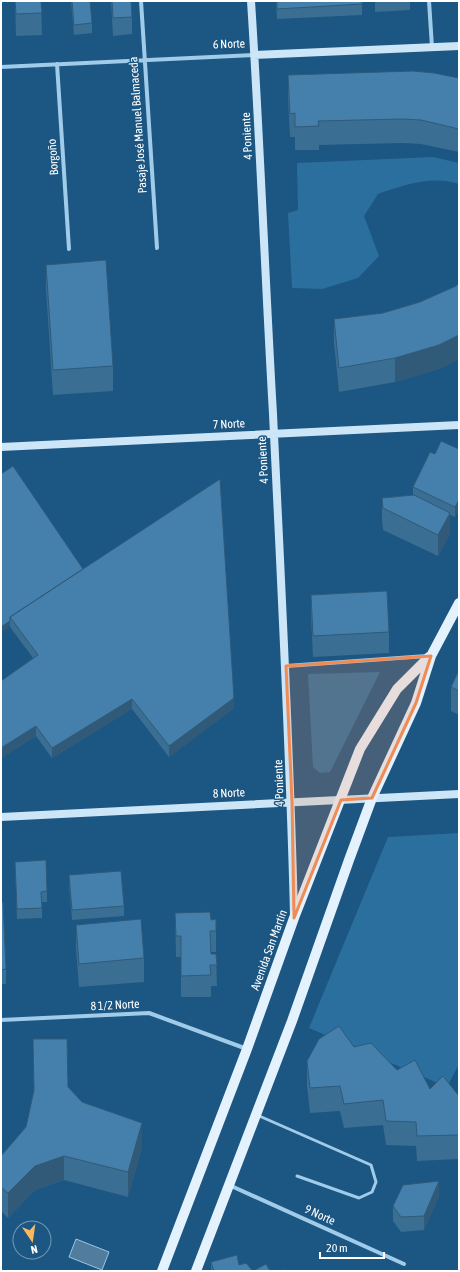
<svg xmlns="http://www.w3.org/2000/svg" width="460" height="1272" font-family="'Asap Condensed',sans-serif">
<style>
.green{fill:#2b6f9e}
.water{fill:#517c9c;stroke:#93c9ec}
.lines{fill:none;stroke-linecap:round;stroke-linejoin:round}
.lane{stroke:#a0ccea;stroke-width:3}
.street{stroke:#a0ccea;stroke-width:4}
.secondary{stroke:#cce5f7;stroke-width:8}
.primary{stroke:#e4f2fe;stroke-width:10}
.wall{fill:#3a6e93}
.shaded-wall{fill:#305a78}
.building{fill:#4480ab;stroke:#305a78}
.marked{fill:#ef8b55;fill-opacity:0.2;stroke:#ef8b55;stroke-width:3;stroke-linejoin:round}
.labels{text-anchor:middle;stroke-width:3;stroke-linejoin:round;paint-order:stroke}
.street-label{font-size:12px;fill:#fff;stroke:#1c5682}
</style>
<rect width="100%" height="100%" fill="#1c5682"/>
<!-- green -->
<path class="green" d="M433 157 459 163V184C433 175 403 185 378 194L364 216 379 256 358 278 322 289 292 288 288 213 298 210 297 163Z
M380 672 330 772 320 773 313 767 308 674Z
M459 833V1064L447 1087 309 1028 388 837Z"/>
<!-- water -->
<path class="water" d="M76 1239 109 1252 102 1270 69 1257Z"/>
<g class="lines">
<!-- lane -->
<path class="lane" d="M257 1115 371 1165 376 1182 372 1192 359 1198 297 1176"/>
<!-- street -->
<path class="street" d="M141 1 157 248
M429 1 432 47
M57 64 69 249
M1 67 254 55
M286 666 427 656
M1 1020 149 1013 247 1049
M229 1185 404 1264"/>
<!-- secondary -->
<path class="secondary" d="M251 1C260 139 265 277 273 414 281 581 290 748 294 915
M254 55 459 46
M1 447 459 425
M1 817 459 794"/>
<!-- primary -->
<path class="primary" d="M162 1271 247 1049 294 918 360 749 397 689 429 657
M196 1271 292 1021 349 860 372 798 416 703 431 656 459 603"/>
</g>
<!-- wall -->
<path class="wall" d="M15 1H41L42 35 16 36Z
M71 1H90L92 23V33L74 35Z
M111 1H131L132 17V34L113 36Z
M276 1H362V15L277 19Z
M375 1H410V10L375 12Z
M288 75 459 78V152L421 144 403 143 319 145V150H295V137H290L288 99Z
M46 265 113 366V391L53 395 46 289Z
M459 283V359L439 369 395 382 339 392 334 343V319L383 313 420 302 456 286Z
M459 449V510L455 517 450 515V534L438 556 383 530 382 520V498L413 495V487L435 454Z
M1 474 83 569 234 708 169 757 132 709 52 758 36 736 1 758V681L33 658 10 627Z
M311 595 389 632V653L313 657 311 617Z
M459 670V715L451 711V687Z
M15 862 47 891V902H42V918L17 919Z
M69 875 124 906V916L72 920 69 885Z
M1 902 6 969V984H1Z
M175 913 211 920 216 919V952H211V954H216L217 986H211V997H181V957H176Z
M76 925 144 958V982L79 987 76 949Z
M33 1039 68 1087 82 1102 142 1148 128 1197 64 1180 35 1190 8 1218 1 1211V1156L26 1127 34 1093Z
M354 1047 397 1070 430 1089 459 1096V1159L417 1161 416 1146 386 1145 383 1125 344 1128 340 1111 310 1113 307 1086V1061Z
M439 1196 424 1230 401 1232 393 1221V1206Z
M211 1262 239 1265 253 1271H270H211Z"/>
<!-- shaded-wall -->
<path class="shaded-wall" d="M459 335V359L439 369 395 382V358Z
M459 500V510L455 517V507Z
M450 513V534L438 556V535Z
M10 621V626L1 633V627Z
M234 698V708L169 757V746Z
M132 699V709L52 758V748Z
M36 726V736L1 758V748Z
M142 1123V1148L128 1197V1172Z
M64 1156V1180L35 1190 8 1218V1193L35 1166Z
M439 1181V1196L424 1230V1216Z"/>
<!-- building -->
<path class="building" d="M15 1H41L42 13 16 14Z
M72 1H90L92 23 74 25Z
M112 1H131L132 17 113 18Z
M277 1H362V4L277 9Z
M413 71 434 73 459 78V129L421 120 403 119 318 121 319 126 295 127V113L290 114 288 75Z
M106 260 113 366 53 370 46 265Z
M459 283V335L439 345 395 358 339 368 334 319 383 313 420 302 456 286Z
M441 441 459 449V500L455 507 413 487 430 452 435 454Z
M13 466 83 569 10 617V621L1 627V474Z
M220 479 234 698 169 746 132 699 52 748 36 726 1 748V681L38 655 10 617Z
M414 495 450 513 438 535 383 508 382 498Z
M387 591 389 632 313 636 311 595Z
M459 670V691L451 687Z
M46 860 47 891 41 892 42 908 17 909 15 862Z
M121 871 124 906 72 910 69 875Z
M1 902H3L6 969 1 970Z
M210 912 211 920 216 919V931H210L211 954H216L217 965H210L211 975 181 976V936H176L175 913Z
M141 919 144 958 79 964 76 925Z
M339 1026 354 1047 371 1043 397 1070 415 1060 430 1089 443 1076 459 1096V1135L417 1136 416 1122 386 1121 383 1100 344 1104 340 1086 310 1088 307 1061 319 1039Z
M33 1039H67L68 1087 82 1102 142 1123 128 1172 64 1156 35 1166 8 1193 1 1187V1156L26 1127 34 1090Z
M439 1181 424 1216 401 1217 393 1206 403 1185Z
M237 1255 239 1265 246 1263 253 1271 266 1264 270 1271H214L211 1262Z
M284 1269 285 1271H280Z"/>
<!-- marked area -->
<path class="marked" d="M431 656 416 703 372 798 341 800 294 918 292 802 286 666Z"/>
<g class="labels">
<!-- street labels -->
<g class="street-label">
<text transform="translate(229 44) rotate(-2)" y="4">6 Norte</text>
<text transform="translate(138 125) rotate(-94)" y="4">Pasaje José Manuel Balmaceda</text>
<text transform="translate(247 136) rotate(-93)" y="4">4 Poniente</text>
<text transform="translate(53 157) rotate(-94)" y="4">Borgoño</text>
<text transform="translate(229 424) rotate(-3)" y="4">7 Norte</text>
<text transform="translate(263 460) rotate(-93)" y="4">4 Poniente</text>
<text transform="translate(279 783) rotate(-92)" y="4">4 Poniente</text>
<text transform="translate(229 793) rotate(-3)" y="4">8 Norte</text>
<text transform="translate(269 950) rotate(-70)" y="4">Avenida San Martín</text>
<text transform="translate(115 1005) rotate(-3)" y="4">8 1/2 Norte</text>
<text transform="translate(320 1215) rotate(24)" y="4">9 Norte</text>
</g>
</g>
<!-- border -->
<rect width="460" height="1272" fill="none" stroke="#ffffff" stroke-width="4"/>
<!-- north arrow -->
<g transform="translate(32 1240) rotate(167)"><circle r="19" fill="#1c5682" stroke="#779ab4"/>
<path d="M0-3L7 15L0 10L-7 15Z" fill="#fbb75d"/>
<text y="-6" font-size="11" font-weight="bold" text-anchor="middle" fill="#ffffff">N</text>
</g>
<!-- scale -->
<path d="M320 1252v6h64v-6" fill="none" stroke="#ffffff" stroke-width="2"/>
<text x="326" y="1252" font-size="12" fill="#ffffff" stroke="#1c5682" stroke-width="3" paint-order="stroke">20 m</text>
</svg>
